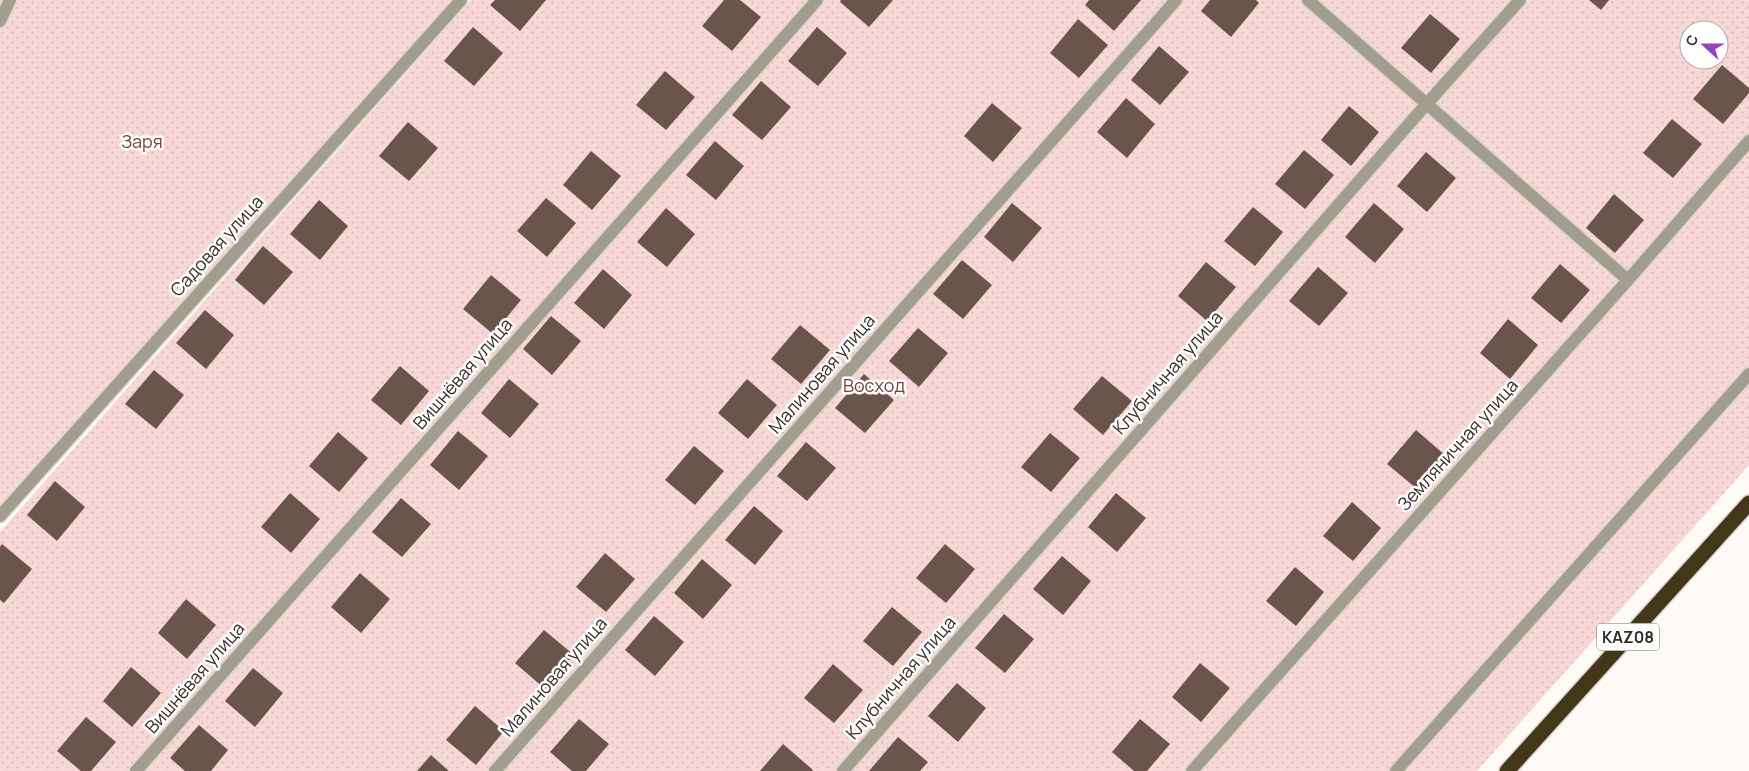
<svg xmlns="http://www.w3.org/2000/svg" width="1749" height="771" font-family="Manrope,sans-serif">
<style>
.grass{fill:url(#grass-dots);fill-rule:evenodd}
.building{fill:#6a554c}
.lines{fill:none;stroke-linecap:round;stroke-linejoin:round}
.street-casing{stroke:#dad5d1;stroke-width:15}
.highway-casing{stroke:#dad5d1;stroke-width:18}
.street{stroke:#a29d8e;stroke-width:12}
.highway{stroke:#423719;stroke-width:15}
.labels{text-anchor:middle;stroke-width:5;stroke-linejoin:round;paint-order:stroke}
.shield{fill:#fff;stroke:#726d68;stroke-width:1}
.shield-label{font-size:16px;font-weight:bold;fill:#352e27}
.park-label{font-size:18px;fill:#774040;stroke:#fff}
.street-label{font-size:18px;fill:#352e27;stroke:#fff}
</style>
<defs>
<pattern id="grass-dots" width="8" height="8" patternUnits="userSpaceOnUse" patternTransform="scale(1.25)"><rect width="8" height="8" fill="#f8d8d7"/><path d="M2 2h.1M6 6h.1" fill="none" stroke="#d5bab9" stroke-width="1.8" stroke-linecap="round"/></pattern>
</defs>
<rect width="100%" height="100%" fill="#fefaf6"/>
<!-- grass -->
<path class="grass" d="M0 0H460L0 512Z
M471 0H1749V465L1477 771H0V532ZM1689 30H1719V60H1689Z"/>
<!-- building -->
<path class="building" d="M495 0H546L520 31 490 5Z
M724 0H740L761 17 732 51 702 26Z
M841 0H893L869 27 840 2Z
M1089 0H1141L1114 31 1085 5Z
M1210 0H1256L1259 3 1231 37 1201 11Z
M1589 0H1609L1601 10Z
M1430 14 1460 39 1431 73 1401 48Z
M1078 19 1108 45 1079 78 1050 53Z
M473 27 503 53 474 86 444 61Z
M817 27 847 53 818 86 788 61Z
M1159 46 1189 72 1160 105 1131 80Z
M1722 65 1749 88V93L1723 124 1693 99Z
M665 71 695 97 666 130 636 105Z
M761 81 791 107 762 140 732 115Z
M1126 98 1155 124 1127 158 1097 132Z
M992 103 1022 128 993 162 964 136Z
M1349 106 1379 132 1351 166 1321 140Z
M1672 119 1702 144 1673 178 1643 153Z
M408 122 438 148 409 181 379 156Z
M715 141 744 166 716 200 686 175Z
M1304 150 1334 175 1305 209 1275 184Z
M591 151 621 176 592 210 563 185Z
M1426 152 1456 178 1427 212 1397 186Z
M1614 194 1644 220 1615 253 1586 228Z
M546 198 576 223 547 257 517 231Z
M319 200 348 226 320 260 290 234Z
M1012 203 1042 228 1013 262 984 237Z
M1374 203 1404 229 1375 263 1345 237Z
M1253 207 1283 232 1255 266 1224 241Z
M666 208 695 234 667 267 637 242Z
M263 246 293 272 264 305 235 280Z
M962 260 992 285 963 319 933 294Z
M1206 262 1236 287 1207 321 1178 296Z
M1560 264 1590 290 1561 323 1531 298Z
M1318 267 1348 293 1319 326 1289 301Z
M603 269 632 295 604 329 574 303Z
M491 275 521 300 493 334 463 309Z
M205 310 234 335 206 369 176 343Z
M551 316 581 341 552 375 523 349Z
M1508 319 1538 345 1510 379 1480 353Z
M800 325 830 350 801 384 771 359Z
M918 328 948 353 919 387 889 361Z
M400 366 429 391 401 425 371 400Z
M154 370 184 395 156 429 125 404Z
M864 374 894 400 865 433 835 408Z
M1102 376 1132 401 1103 435 1073 409Z
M509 379 539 404 510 438 481 413Z
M747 379 777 405 748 439 718 413Z
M1416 430 1446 456 1417 489 1387 464Z
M458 431 488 456 459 490 430 465Z
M338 432 368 458 339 492 309 466Z
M1050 433 1080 458 1051 492 1021 467Z
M806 442 836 468 807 501 777 476Z
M694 446 724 471 695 505 665 480Z
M55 481 85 507 57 541 27 515Z
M290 493 320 519 291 553 261 527Z
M1116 493 1146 518 1117 552 1088 527Z
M401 498 431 524 402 557 372 532Z
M1352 502 1381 528 1353 561 1323 536Z
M754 506 783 531 755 565 725 540Z
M2 544 32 569 4 603 0 600V547Z
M945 544 975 569 946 603 916 578Z
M605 553 635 579 606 612 576 587Z
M1062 556 1091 581 1063 615 1033 589Z
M702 559 732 585 703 619 674 593Z
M1295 567 1324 592 1296 626 1266 601Z
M360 573 390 599 361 633 331 607Z
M186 599 216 625 187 659 158 633Z
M892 607 922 632 893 666 863 641Z
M1004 614 1034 639 1005 673 975 648Z
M654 616 684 642 655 676 625 650Z
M544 630 574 655 545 689 515 663Z
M1200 663 1230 688 1201 722 1172 697Z
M833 664 863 690 834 723 804 698Z
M131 667 161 693 132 727 103 701Z
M253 668 283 693 255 727 225 701Z
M957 683 986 708 958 742 928 716Z
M475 706 504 731 476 765 446 740Z
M86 717 116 742 91 771H81L57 751Z
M579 719 609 744 586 771H572L550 752Z
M1140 719 1170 744 1147 771H1134L1112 752Z
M199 725 228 750 211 771H185L170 758Z
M898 737 928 762 920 771H869Z
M783 744 813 770 812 771H760Z
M431 755 449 771H417Z"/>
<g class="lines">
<defs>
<path id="street" d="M1308 0 1628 280
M0 21 10 0
M0 516 461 0
M136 771 817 0
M495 771 1176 0
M843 771 1423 108 1520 0
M1192 771 1628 280 1749 141
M1396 771 1749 374"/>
<path id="highway" d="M1507 771 1749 503"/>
</defs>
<!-- street casing -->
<use href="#street" class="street-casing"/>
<!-- highway casing -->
<use href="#highway" class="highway-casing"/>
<!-- street -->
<use href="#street" class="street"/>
<!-- highway -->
<use href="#highway" class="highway"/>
</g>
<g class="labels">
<!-- shield labels -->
<rect class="shield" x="1597" y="623.5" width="62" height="27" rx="4"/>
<g class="shield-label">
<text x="1628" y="643">KAZ08</text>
</g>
<!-- park labels -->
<g class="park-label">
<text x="142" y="148">Заря</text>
<text x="874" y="392">Восход</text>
</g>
<!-- street labels -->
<g class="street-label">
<text transform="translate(217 246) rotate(-48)" y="6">Садовая улица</text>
<text transform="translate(1168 373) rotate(-49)" y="6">Клубничная улица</text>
<text transform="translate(463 374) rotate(-49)" y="6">Вишнёвая улица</text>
<text transform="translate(822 374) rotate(-49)" y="6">Малиновая улица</text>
<text transform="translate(1458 445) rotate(-48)" y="6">Земляничная улица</text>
<text transform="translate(554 677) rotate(-49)" y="6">Малиновая улица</text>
<text transform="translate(195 678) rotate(-49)" y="6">Вишнёвая улица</text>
<text transform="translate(901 678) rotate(-49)" y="6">Клубничная улица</text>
</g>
</g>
<!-- north arrow -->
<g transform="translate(1704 45) rotate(291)"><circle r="24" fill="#ffffff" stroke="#aeaba9"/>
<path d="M0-4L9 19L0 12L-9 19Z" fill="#8f47b9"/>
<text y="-8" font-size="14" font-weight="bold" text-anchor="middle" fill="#352e27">С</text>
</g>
</svg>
